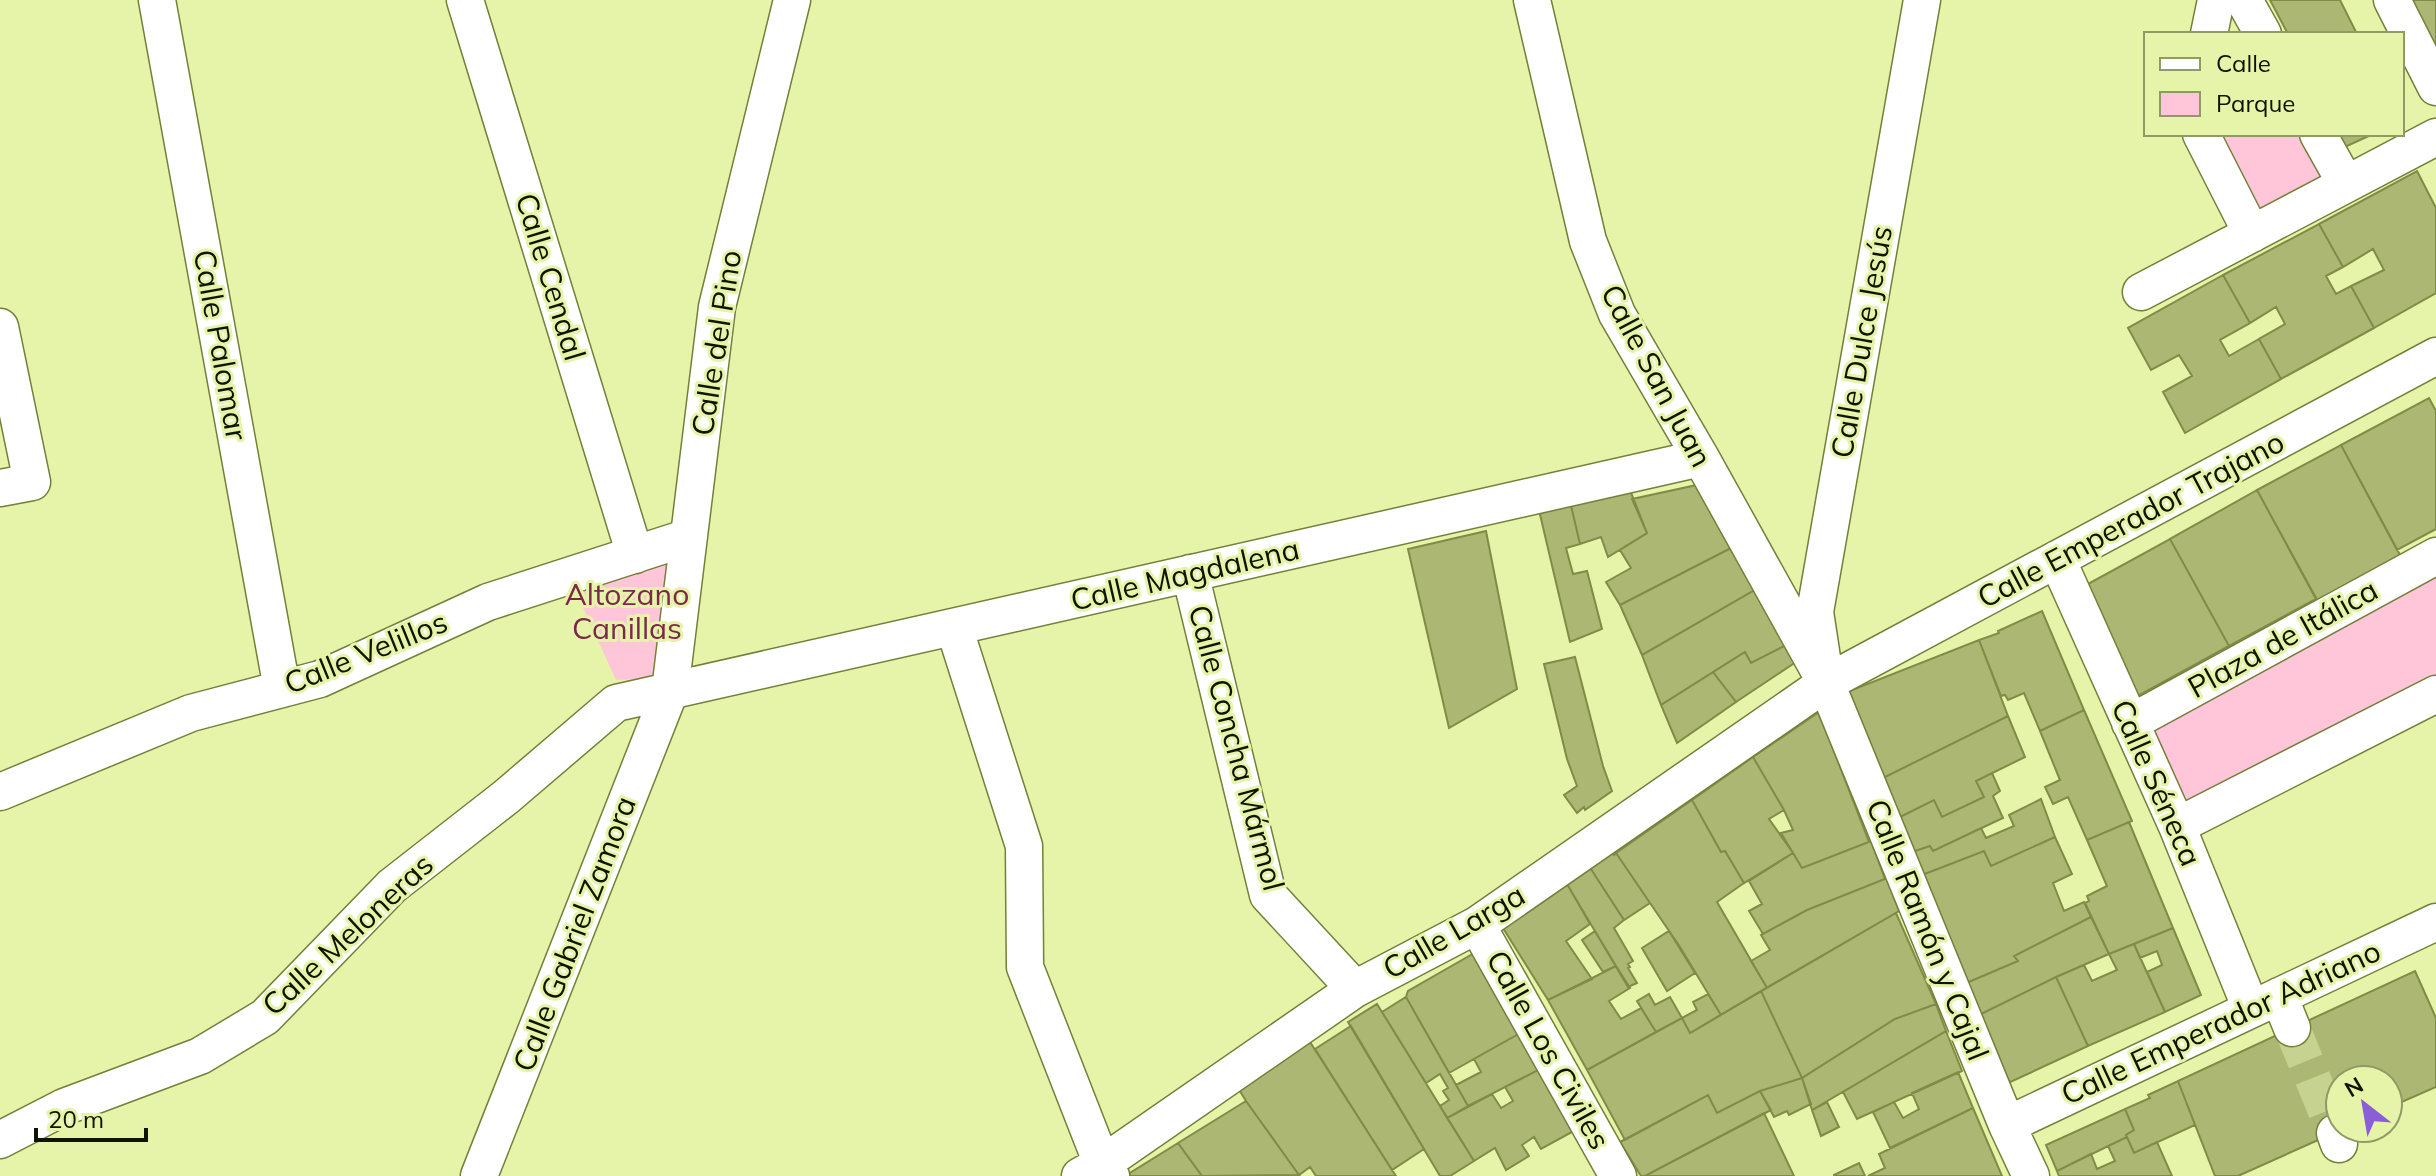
<svg xmlns="http://www.w3.org/2000/svg" width="2436" height="1176" font-family="Mulish,sans-serif">
<style>
.green{fill:#ffc6d9}
.building{fill:#abb772;stroke:#808c45;stroke-width:2}
.lines{fill:none;stroke-linecap:round;stroke-linejoin:round}
.minor-tunnel{stroke:#c5d290;stroke-width:36;stroke-dasharray:36 18;stroke-linecap:butt}
.minor-casing{stroke:#747f39;stroke-width:39}
.minor{stroke:#fff;stroke-width:36}
.labels{text-anchor:middle;stroke-width:6;stroke-linejoin:round;paint-order:stroke}
.street-label{font-size:30px;fill:#0f1300;stroke:#e5f4a9}
.park-label{font-size:30px;fill:#7c274c;stroke:#e5f4a9}
</style>
<rect width="100%" height="100%" fill="#e5f4a9"/>
<!-- green -->
<path class="green" d="M2213 134H2310L2337 181 2257 223Z
M674 555 659 678 616 680 575 590Z
M2436 556V694L2177 826 2130 723Z"/>
<!-- building -->
<path class="building" d="M2270 0H2340L2357 34H2288Z
M2405 0H2436V49Z
M2339 134H2373L2345 147Z
M2417 171 2436 208V293L2374 328 2351 286 2384 270 2373 249 2343 267 2319 224Z
M2319 224 2343 267 2326 276 2336 294 2351 286 2374 328 2281 379 2259 339 2285 324 2276 307 2250 323 2223 275Z
M2223 275 2250 323 2220 340 2229 356 2259 339 2281 379 2185 433 2163 392 2192 376 2179 355 2151 370 2128 328Z
M2429 398 2436 411V529L2397 550 2341 445Z
M2341 445 2405 564 2322 609 2257 490Z
M1626 480 1647 533 1608 557 1601 537 1580 544 1569 497Z
M1697 485 1735 546 1620 605 1606 582 1631 568 1620 550 1647 533 1632 499Z
M2257 490 2316 599 2229 646 2170 539Z
M1569 497 1580 544 1566 548 1573 574 1587 571 1602 629 1570 642 1538 506Z
M1486 531 1517 689 1449 728 1408 549Z
M2170 539 2229 646 2136 697 2088 584Z
M1735 546 1760 587 1642 655 1620 605Z
M1760 587 1790 643 1751 663 1745 652 1661 705 1642 655Z
M2042 611 2084 710 2040 731 2024 693 2008 700 2005 695 2001 696 1979 640 1999 633 1998 631Z
M1979 640 2008 716 1883 778 1847 692Z
M1790 643 1799 660 1736 702 1713 672 1745 652 1751 663Z
M1575 657 1603 766 1612 791 1585 810 1584 807 1577 813 1564 795 1577 786 1567 759 1544 664Z
M1713 672 1736 702 1677 743 1661 705Z
M2084 710 2132 821 2087 840 2068 797 2053 804 2045 787 2060 780 2040 731Z
M1819 712 1869 842 1802 868 1781 833 1793 830 1784 810 1753 757Z
M2008 716 2025 757 1976 781 1984 797 1942 817 1934 800 1898 818 1883 778Z
M1753 757 1784 810 1769 819 1793 853 1744 883 1725 851 1721 852 1692 800Z
M1992 773 2000 791 1993 796 2003 818 1933 851 1930 846 1912 852 1898 818 1934 800 1942 817 1984 797 1976 781Z
M2041 799 2055 837 1991 866 1984 851 1922 875 1912 852 1930 846 1933 851 1981 828 1986 838 2014 826 2009 815Z
M1692 800 1721 852 1725 851 1744 883 1717 902 1767 988 1721 1015 1680 947 1616 853Z
M2129 822 2173 928 2109 954 2085 903 2089 901 2087 896 2107 886 2087 840Z
M2055 837 2072 874 2053 883 2064 911 2084 902 2091 917 2014 956 2018 961 1964 984 1922 875 1984 851 1991 866Z
M1871 841 1885 879 1807 910 1763 934 1749 911 1762 904 1749 881 1793 853 1802 868Z
M1610 850 1614 855 1616 853 1650 903 1624 920 1589 866Z
M1589 866 1624 920 1614 928 1633 961 1628 964 1630 967 1628 968 1637 983 1628 987 1567 884Z
M1887 878 1899 911 1767 988 1751 961 1770 950 1761 935 1807 910Z
M1567 884 1590 924 1566 941 1592 979 1548 1000 1503 928Z
M1896 913 1936 1004 1895 1019 1802 1078 1761 991Z
M2091 917 2109 954 2056 977 1975 1017 1964 984 2018 961 2014 956Z
M2173 928 2201 995 2165 1012 2147 972 2162 965 2157 951 2140 958 2134 944Z
M1595 931 1616 966 1603 972 1582 940Z
M1669 931 1695 973 1667 991 1642 948Z
M2134 944 2165 1012 2088 1046 2056 977 2084 965 2092 981 2117 970 2109 954Z
M1476 952 1524 1031 1449 1073 1406 997 1408 991Z
M1616 966 1630 988 1609 1001 1621 1019 1641 1008 1656 1032 1587 1070 1548 1000Z
M2415 971 2436 1018V1087L2388 1108V1080H2340V1128H2345L2238 1176H2215L2178 1081Z
M2056 977 2088 1046 2006 1084 1975 1017Z
M1761 991 1802 1078 1760 1091 1717 1113 1708 1095 1625 1140 1587 1070 1682 1018 1690 1033Z
M1649 994 1655 1005 1670 997 1682 1018 1656 1032 1637 1001Z
M1708 994 1721 1015 1690 1033 1682 1018 1697 1010 1693 1002Z
M1406 997 1468 1106 1447 1118 1440 1106 1449 1100 1443 1091 1448 1088 1440 1074 1426 1083 1382 1012Z
M1377 1004 1474 1161 1450 1176H1440L1348 1022Z
M1936 1004 1946 1031 1812 1110 1802 1078 1895 1019Z
M1351 1026 1424 1149 1392 1170 1315 1049Z
M1524 1031 1546 1066 1468 1106 1456 1085 1481 1072 1474 1059Z
M1946 1031 1962 1071 1857 1119 1843 1092Z
M1310 1042 1396 1176H1316L1310 1167 1299 1175 1246 1101 1238 1088Z
M1546 1066 1581 1127 1541 1149 1534 1137 1522 1145 1529 1156 1506 1170 1495 1148 1474 1161 1447 1118 1492 1094 1501 1108 1513 1101 1505 1087Z
M1958 1072 1973 1108 1890 1148 1873 1112 1894 1102 1903 1118 1919 1109 1912 1093Z
M1802 1078 1811 1104 1789 1115 1787 1111 1774 1117 1760 1091Z
M2178 1081 2195 1125 2134 1153 2126 1135 2134 1130 2125 1109 2150 1098 2148 1095Z
M1760 1091 1771 1110 1645 1176H1641L1620 1142 1708 1095 1717 1113Z
M1246 1101 1299 1175 1202 1176 1178 1143Z
M1827 1102 1839 1127 1821 1136 1812 1110Z
M1973 1108 2002 1176H1868L1885 1168 1879 1154Z
M2125 1109 2134 1130 2126 1135 2127 1137 2057 1171 2046 1145Z
M1764 1113 1794 1176H1645Z
M2127 1137 2134 1153 2157 1142 2172 1176H2059L2057 1171 2091 1154 2097 1169 2115 1161 2108 1146Z
M1178 1143 1202 1176H1125Z
M1859 1163 1865 1176H1834V1175Z"/>
<g class="lines">
<!-- minor-tunnel -->
<path class="minor-tunnel" d="M2292 1028 2335 1133"/>
<defs>
<path id="minor" d="M157 0 282 689
M465 0 635 555
M1532 0 1588 241 1617 314 1701 458 1826 683 2007 1125 2031 1176
M2244 0 2263 34
M2392 0 2436 87
M2209 34 2216 0
M2201 134 2252 234
M2318 134 2346 184
M2141 292 2436 137
M0 327 32 482 0 488
M2057 559 2177 826 2251 1009
M1190 573 1268 895 1355 989
M954 627 1024 846 1025 967 1102 1164 1111 1176
M1822 658 1815 612 1922 0
M2130 723 2436 556
M0 792 191 713 320 679 488 602 689 537
M2177 826 2436 694
M1477 925 1618 1176
M2279 996 2292 1028
M2007 1125 2436 922
M2335 1133 2339 1144
M0 1140 64 1107 200 1056 265 1017 392 886 506 797 616 703 1701 458
M479 1176 670 691 717 307 792 0
M1080 1176 1102 1164 1355 989 1477 925 1826 683 2436 356"/>
</defs>
<!-- minor casing -->
<use href="#minor" class="minor-casing"/>
<!-- minor -->
<use href="#minor" class="minor"/>
</g>
<g class="labels">
<!-- street labels -->
<g class="street-label">
<text transform="translate(550 277) rotate(73)" y="10">Calle Cendal</text>
<text transform="translate(1862 342) rotate(-80)" y="10">Calle Dulce Jesús</text>
<text transform="translate(717 343) rotate(-81)" y="10">Calle del Pino</text>
<text transform="translate(220 345) rotate(80)" y="10">Calle Palomar</text>
<text transform="translate(1656 376) rotate(62)" y="10">Calle San Juan</text>
<text transform="translate(2131 520) rotate(-28)" y="10">Calle Emperador Trajano</text>
<text transform="translate(1185 575) rotate(-13)" y="10">Calle Magdalena</text>
<text transform="translate(2283 639) rotate(-29)" y="10">Plaza de Itálica</text>
<text transform="translate(366 653) rotate(-22)" y="10">Calle Velillos</text>
<text transform="translate(1236 748) rotate(75)" y="10">Calle Concha Mármol</text>
<text transform="translate(2156 783) rotate(66)" y="10">Calle Séneca</text>
<text transform="translate(1927 930) rotate(68)" y="10">Calle Ramón y Cajal</text>
<text transform="translate(1454 932) rotate(-30)" y="10">Calle Larga</text>
<text transform="translate(575 934) rotate(-69)" y="10">Calle Gabriel Zamora</text>
<text transform="translate(348 935) rotate(-43)" y="10">Calle Meloneras</text>
<text transform="translate(2221 1023) rotate(-25)" y="10">Calle Emperador Adriano</text>
<text transform="translate(1548 1050) rotate(61)" y="10">Calle Los Civiles</text>
</g>
<!-- park labels -->
<g class="park-label">
<text x="627" y="605">Altozano<tspan x="627" dy="34">Canillas</tspan></text>
</g>
</g>
<!-- legend -->
<rect x="2144" y="32" width="260" height="104" fill="#e5f4a9" stroke="#8f9a65" stroke-width="2"/>
<rect x="2160" y="58" width="40" height="12" fill="#ffffff" stroke="#8f9a65" stroke-width="2"/>
<text x="2216" y="72" font-size="24" fill="#0f1300">Calle</text>
<rect x="2160" y="92" width="40" height="24" fill="#ffc6d9" stroke="#8f9a65" stroke-width="2"/>
<text x="2216" y="112" font-size="24" fill="#0f1300">Parque</text>
<!-- north arrow -->
<g transform="translate(2364 1104) rotate(329)"><circle r="38" fill="#e5f4a9" stroke="#8f9a65" stroke-width="2"/>
<path d="M0-6L14 30L0 20L-14 30Z" fill="#895ed8"/>
<text y="-12" font-size="22" font-weight="bold" text-anchor="middle" fill="#0f1300">N</text>
</g>
<!-- scale -->
<path d="M36 1128v12h110v-12" fill="none" stroke="#0f1300" stroke-width="4"/>
<text x="48" y="1128" font-size="24" fill="#0f1300" stroke="#e5f4a9" stroke-width="6" paint-order="stroke">20 m</text>
</svg>
